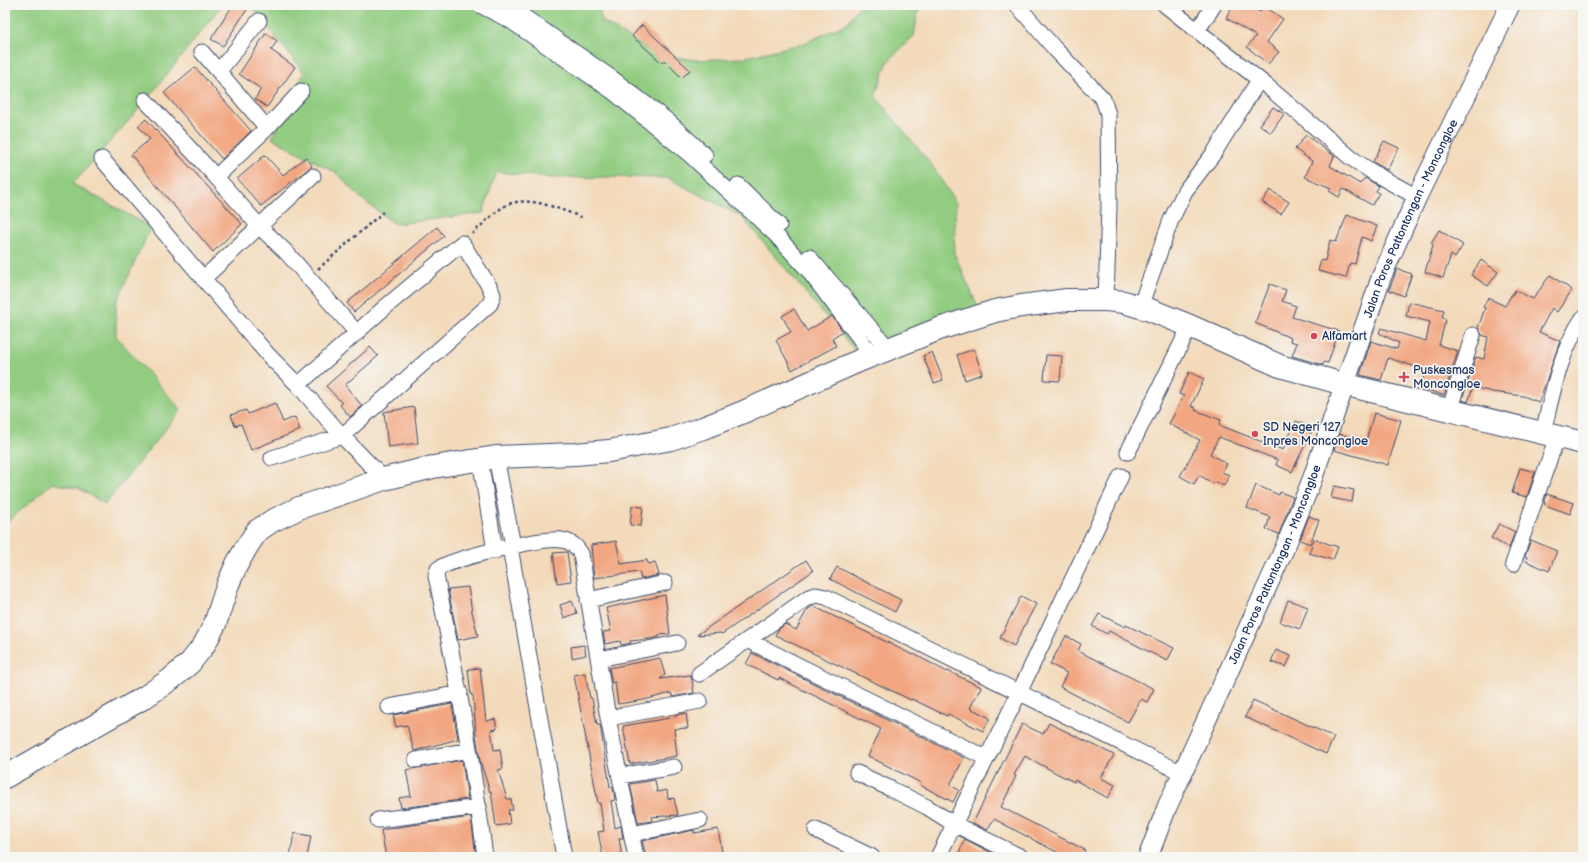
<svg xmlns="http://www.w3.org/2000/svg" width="1588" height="862" font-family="'Balsamiq Sans',sans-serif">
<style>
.green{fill:#91cc80;stroke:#567e6f}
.building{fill:#f2a782}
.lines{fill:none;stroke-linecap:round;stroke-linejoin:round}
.minor-casing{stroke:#3b496c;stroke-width:17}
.tertiary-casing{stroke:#3b496c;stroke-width:21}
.primary-casing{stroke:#3b496c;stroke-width:24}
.path{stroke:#3b496c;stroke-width:2.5;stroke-dasharray:3 3;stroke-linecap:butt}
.minor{stroke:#fff;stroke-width:15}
.tertiary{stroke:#fff;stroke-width:19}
.primary{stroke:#fff;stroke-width:22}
.poi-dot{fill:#d1495b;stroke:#f6f6f2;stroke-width:1.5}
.labels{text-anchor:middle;stroke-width:3.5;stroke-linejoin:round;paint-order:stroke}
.street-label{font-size:12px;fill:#1b2f5e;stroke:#f6f6f2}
.poi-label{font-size:12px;fill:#1b2f5e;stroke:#f6f6f2;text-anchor:start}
</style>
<rect width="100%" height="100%" fill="#f6f6f2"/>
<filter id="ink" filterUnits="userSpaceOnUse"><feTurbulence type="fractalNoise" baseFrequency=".025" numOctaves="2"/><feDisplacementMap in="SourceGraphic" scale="8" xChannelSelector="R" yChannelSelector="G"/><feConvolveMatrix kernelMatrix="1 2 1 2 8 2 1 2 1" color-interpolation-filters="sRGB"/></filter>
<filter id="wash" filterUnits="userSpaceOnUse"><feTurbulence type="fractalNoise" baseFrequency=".012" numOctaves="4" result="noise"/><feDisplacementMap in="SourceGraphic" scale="16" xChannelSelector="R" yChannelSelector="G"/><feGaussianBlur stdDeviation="0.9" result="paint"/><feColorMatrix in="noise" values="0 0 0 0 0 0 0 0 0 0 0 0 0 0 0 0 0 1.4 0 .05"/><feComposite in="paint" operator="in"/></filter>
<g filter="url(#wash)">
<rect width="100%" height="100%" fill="#f3daba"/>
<!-- green -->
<path class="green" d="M5 5H222L144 103 73 184 151 227 116 303V336L181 410 105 504 78 488 52 483 5 524Z
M251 5H598L602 21 653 53 695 60 742 58 805 43 846 24 860 5H919L914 36 888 61 875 96 931 164 956 203 954 253 981 314 867 365 742 217 668 178 607 177 552 178 496 172 483 213 395 224 363 200 338 174 272 138 304 73Z"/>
<g id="blocks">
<!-- building -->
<path class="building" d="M233 5H250L223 46 211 39Z
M1234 5H1248L1260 12 1264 6 1283 19 1267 42 1279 52 1268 64 1247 47 1256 36 1226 18Z
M642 25 690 70 682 78 664 60 662 63 632 36Z
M266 33 277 41 271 50 295 67 267 107 255 99 261 89 239 74Z
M195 67 251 131 222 159 164 93Z
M1273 107 1284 114 1271 133 1260 125Z
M146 119 242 224 213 252 131 155 150 139 138 126Z
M1306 135 1334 156 1330 166 1360 184 1365 178 1379 186 1376 191 1379 193 1372 205 1343 189 1339 197 1329 191 1331 188 1305 177 1312 161 1295 149Z
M1384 141 1399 148 1387 170 1373 162Z
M265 155 283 175 306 157 312 166 261 206 237 179Z
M1270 190 1289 202 1281 214 1262 202Z
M1347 215 1377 226 1371 241 1362 237 1355 264 1350 263 1346 278 1318 271 1321 260 1325 261 1330 240 1336 242Z
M437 227 444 236 354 312 347 303Z
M1439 230 1463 245 1455 258 1451 255 1443 278 1425 272 1433 245 1431 243Z
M1481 260 1498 272 1488 286 1471 275Z
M1397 269 1412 274 1404 296 1389 290Z
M1550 275 1572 290 1557 312 1552 308 1539 332 1560 341 1539 402 1523 396 1492 392 1473 387 1468 402 1462 400 1476 357 1484 359 1488 337 1482 335 1478 328 1485 308 1483 307 1488 298 1505 306 1512 294H1513L1515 290 1533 299Z
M1270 284 1286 290 1282 301 1296 306 1292 317 1339 331 1328 363 1324 362 1323 365 1292 356 1297 343 1290 341 1291 338 1255 323Z
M1409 302 1444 310 1442 318 1446 319 1439 345 1458 351 1444 395 1420 388 1426 370 1388 358 1381 380 1360 375 1371 341 1397 349 1399 343 1379 333 1381 328 1426 341 1430 322 1406 316Z
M794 309 807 331 832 316 843 331 832 338 836 346 792 370 776 340 791 332 782 316Z
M370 347 378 356 345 385 362 406 350 417 340 405 342 403 326 386Z
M974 349 982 374 965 380 957 355Z
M932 352 943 380 934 383 923 356Z
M1046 355 1062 356 1060 381 1044 380Z
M1189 372 1204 379 1191 406 1196 408 1195 410 1221 420 1219 425 1283 450 1296 421 1313 428 1292 472 1276 465 1278 460 1219 437 1210 454 1227 464 1222 472 1229 475 1224 486 1216 482 1214 484 1199 475 1194 484 1180 476 1200 440 1169 424 1184 396 1179 394Z
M275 403 283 422 295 417 300 430 251 450 241 424 235 426 231 415 246 410 248 414Z
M414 407 418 443 388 447 384 412Z
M1374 413 1401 420 1388 465 1334 450 1339 434 1366 441Z
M1520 468 1535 472 1527 497 1512 493Z
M1256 485 1279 495 1280 492 1293 497 1279 534 1266 529 1270 517 1247 508Z
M1334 486 1354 490 1352 502 1331 498Z
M1547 494 1574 503 1570 514 1545 505V503H1544Z
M632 506 643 507 641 526 630 525Z
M1309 516 1319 520 1310 544 1300 540Z
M1499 524 1515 532 1509 548 1491 538Z
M1314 539 1338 547 1333 560 1309 553Z
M1531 540 1557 551 1549 571 1526 561 1527 557 1525 556Z
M616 541 621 564 647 560 648 564 655 562 659 575 641 579 639 572 594 578 591 545Z
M567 552 571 581 557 583 553 553Z
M806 560 813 571 722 634 721 633 697 635Z
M837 567 901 600 895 612 830 579Z
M468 587 472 612 478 636 458 640 448 589Z
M665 595 670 634 659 635V637L650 639 630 641 631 643 621 645 620 641 605 644 603 632 611 631 606 608Z
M1021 596 1036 604 1014 646 1000 638Z
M1288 600 1308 607 1300 629 1280 622Z
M572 601 577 613 564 618 560 605Z
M813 606 913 655 914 654 947 672 948 671 981 687 970 708 990 718 983 731 948 714 947 716 912 699 911 700 775 635 778 630 785 624 796 630 807 610Z
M1099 614 1125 627 1126 625 1174 648 1167 661 1109 631 1107 634 1092 626Z
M1066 636 1081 644 1078 651 1154 689 1147 702 1141 699 1128 722 1060 687 1067 673 1050 664Z
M584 645 586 655 572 658 571 647Z
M1276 650 1291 656 1286 667 1271 662Z
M752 653 964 758 950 785 959 790 953 802 920 785 921 783 868 756 881 729 779 678 778 680 746 664Z
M660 658 665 675 660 679 690 675 692 680 694 693 673 697 671 693 644 700 618 704 615 682 612 683 609 668Z
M480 668 486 721 495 719 497 729 491 730 494 750 500 749 503 769 498 770 507 799H511L513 810H508L510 824 496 826 491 791 490 792 480 761 476 735 473 695H471L468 669Z
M585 673 590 698H592L597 725H600L610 787H613L615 800 611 801 615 828 621 826 623 838H619L622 857H603L598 832 604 831 600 803H598L574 675Z
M1253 700 1334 737 1326 754 1245 717Z
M452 704 458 739 414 751 407 725 396 727 393 715Z
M686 713 688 728 674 729 677 756 630 764 623 726 675 717V715Z
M1049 723 1114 755 1101 778 1115 785 1108 798 1075 780 1074 782 1058 774 1025 756 1014 775 1016 776 1001 807 1085 850 1081 857H1066L994 819 987 830 973 823 1022 724 1043 734Z
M462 760 468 799 401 808 399 798 411 796 406 770Z
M655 780 657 792 667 790 668 799 674 798 678 815 651 817 652 821 638 823 630 784Z
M471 817 476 855 467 857H386L381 830 405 826Z
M718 829 723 857H646L642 841 694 830V833Z
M294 833 311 836 307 857H290Z
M965 839 980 847 1000 857H957Z"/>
</g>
</g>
<g filter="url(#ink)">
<use href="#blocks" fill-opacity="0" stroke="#3b496c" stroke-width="1"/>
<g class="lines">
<defs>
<path id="minor" d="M480 5 511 21 612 91 690 155 775 234 808 270 873 356
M507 5 613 79 668 121 705 155
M1017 5 1055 49 1103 99 1108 114 1109 206 1106 300
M1165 5 1267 86 1351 158 1377 175 1417 197
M1197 31 1214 5
M202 52 267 128 216 177
M219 71 259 21
M145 100 216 177 260 227 286 252 357 333
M267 128 301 91
M102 159 269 356 298 385 342 436 384 479
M738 185 779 225
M809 257 889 349
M203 279 313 176
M1140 307 1171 220 1185 191 1214 153 1259 80
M1449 411 1473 335
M1543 433C1552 395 1560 351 1583 318
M1128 452 1190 326
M496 457 513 546
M272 458 342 436 490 304 493 295 489 286 462 243 383 309 298 385
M480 459 495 551
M510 547 564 857
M1513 564 1557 437
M588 600 665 583
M747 640 986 758
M599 659 677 643
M699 674 809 597 816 595 826 597 1182 773
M389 707 460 693
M608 718 700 701
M416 760 469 750
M857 773 891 789 927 807 954 824 1021 857
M620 776 674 767
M378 820 479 807
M816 830 872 857
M632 834 700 820
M485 857C474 766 456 675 438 585L436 576 438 569C453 558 542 537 562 540 572 542 576 546 581 554L608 718 636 857
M938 857 1019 693 1121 476"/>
<g id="tertiary">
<path id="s1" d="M1148 857 1167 807 1286 545 1313 477 1381 278 1417 197 1510 5"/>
</g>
<path id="primary" d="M5 777 145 697 171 679 190 663 204 645 215 624 228 584 237 564 246 548 257 531 272 521 299 508 384 479 433 467 496 457 575 454 609 451 671 439 703 428 741 413 861 360 939 329 995 311 1021 306 1067 300H1106L1124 302 1150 310 1190 326 1280 366 1343 384 1583 443"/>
</defs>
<!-- minor casing -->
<use href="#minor" class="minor-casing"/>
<!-- tertiary casing -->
<use href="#tertiary" class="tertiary-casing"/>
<!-- primary casing -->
<use href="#primary" class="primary-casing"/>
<!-- path -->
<path class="path" d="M472 234C481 226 496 210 507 205 528 194 564 211 584 218
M318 269 383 212"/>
<!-- minor -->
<use href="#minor" class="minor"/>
<!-- tertiary -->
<use href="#tertiary" class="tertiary"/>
<!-- primary -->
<use href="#primary" class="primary"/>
</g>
</g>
<!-- markers -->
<g class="poi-dot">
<circle cx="1314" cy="336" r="4"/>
<path d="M1402 371h4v4h4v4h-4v4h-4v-4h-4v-4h4z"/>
<circle cx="1255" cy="434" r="4"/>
</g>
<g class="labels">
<!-- street labels -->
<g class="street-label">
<text dy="4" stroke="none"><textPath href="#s1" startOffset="691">Jalan Poros Pattontongan - Moncongloe</textPath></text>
<text dy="4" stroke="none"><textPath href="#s1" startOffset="319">Jalan Poros Pattontongan - Moncongloe</textPath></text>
</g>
<!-- poi labels -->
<g class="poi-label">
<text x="1322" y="340">Alfamart</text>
<text x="1413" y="374">Puskesmas<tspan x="1413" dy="14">Moncongloe</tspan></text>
<text x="1263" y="431">SD Negeri 127<tspan x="1263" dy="14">Inpres Moncongloe</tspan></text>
</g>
</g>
<!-- margin -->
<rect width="1588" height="862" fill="none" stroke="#f6f6f2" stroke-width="20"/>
</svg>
